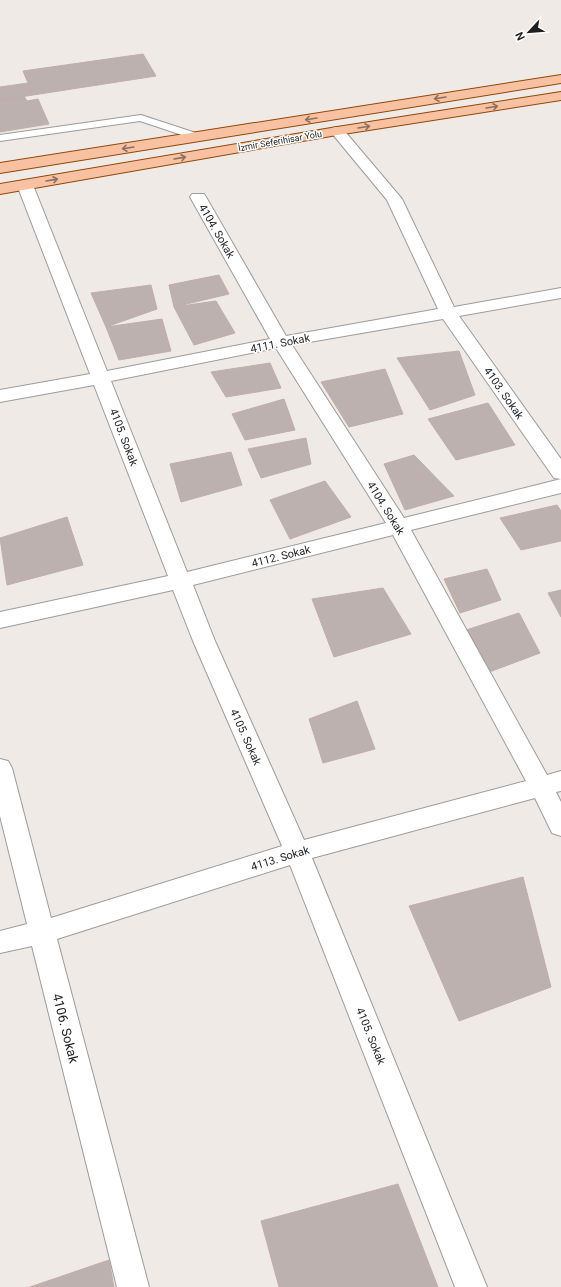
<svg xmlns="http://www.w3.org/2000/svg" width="561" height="1287" font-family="Roboto,sans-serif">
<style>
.building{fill:#bcb1af;stroke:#c0aea8}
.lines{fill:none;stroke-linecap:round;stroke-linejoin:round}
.service-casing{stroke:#9c9c9c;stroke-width:2}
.minor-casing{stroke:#9c9c9c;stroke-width:2}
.primary-casing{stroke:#914708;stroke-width:2}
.service{fill:#fff;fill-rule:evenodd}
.minor{fill:#fff;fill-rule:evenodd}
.primary{fill:#f7c1a2;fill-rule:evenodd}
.oneway{stroke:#8b7060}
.labels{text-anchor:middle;stroke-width:3;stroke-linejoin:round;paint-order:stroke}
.far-street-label{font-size:9px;fill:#1f1f1f;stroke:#fff}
.street-label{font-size:11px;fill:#1f1f1f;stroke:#fff}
.near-street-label{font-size:13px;fill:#1f1f1f;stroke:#fff}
</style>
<rect width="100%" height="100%" fill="#efeae5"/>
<!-- building -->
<path class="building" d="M143 54 156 76 33 95 23 71Z
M28 83 33 95 0 100V87Z
M24 96 27 101 38 99 49 124 0 132V105H1L0 100Z
M219 275 229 294 174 307 169 285Z
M151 285 157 309 106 327 91 293Z
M216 301 235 333 194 345 174 307Z
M162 319 171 351 119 360 106 327Z
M459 351 475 395 430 410 397 358Z
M270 363 281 388 226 397 211 372Z
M385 369 403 414 349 427 321 382Z
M284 399 295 430 245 440 232 414Z
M488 403 515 445 456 460 428 419Z
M306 438 311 464 261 478 248 449Z
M231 452 242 485 181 502 170 464Z
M414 455 454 496 405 510 384 464Z
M325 481 351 517 290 539 270 500Z
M557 505 561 511V541L521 550 500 518Z
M67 517 83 565 7 585 0 538Z
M487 569 501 600 460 613 444 579Z
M383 588 411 634 334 657 312 599Z
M561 590V617L548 593Z
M519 613 540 653 484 674 463 631Z
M357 701 375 749 323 763 309 719Z
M523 877 551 987 459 1021 409 906Z
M398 1184 438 1287H279L261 1221Z
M109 1260 114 1287H30Z"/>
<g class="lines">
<defs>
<path id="service" d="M141 115 202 135 203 137 202 139H194L140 121 0 141V135Z"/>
<path id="minor" d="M337 127 342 128 402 199 454 307 561 288V298L459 316 561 459V479L554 478 443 319 292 345 404 518 561 479V493L411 530 547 775 561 771V791L556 792 561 802V836L552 833 535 798 312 858 487 1287H455L290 865 57 939 149 1287H117L32 946 0 953V931L27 924 0 816V759L8 761 12 768 51 918 282 846 193 641 173 590 0 628V612L168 576 94 385 0 402V390L90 374 17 185 20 182H30L33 185 107 371 270 339 190 197 192 194H204L206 197 286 336 438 309 387 200 330 131 332 128ZM276 348 386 523 187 572 111 381ZM393 535 526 781 304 840 215 641 193 585Z"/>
<path id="primary" d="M561 75V83L0 173V163Z
M561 92V100L337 135 0 194V184L337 127Z"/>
</defs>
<!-- service casing -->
<use href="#service" class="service-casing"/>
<!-- minor casing -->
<use href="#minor" class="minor-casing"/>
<!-- primary casing -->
<use href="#primary" class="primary-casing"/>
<!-- service -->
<use href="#service" class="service"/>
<!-- minor -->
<use href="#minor" class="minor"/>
<!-- primary -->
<use href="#primary" class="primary"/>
</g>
<!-- one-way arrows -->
<defs><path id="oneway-shaft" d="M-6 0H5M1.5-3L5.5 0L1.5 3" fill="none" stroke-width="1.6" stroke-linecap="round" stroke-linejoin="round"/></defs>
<g class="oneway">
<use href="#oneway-shaft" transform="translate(440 98) rotate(171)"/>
<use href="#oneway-shaft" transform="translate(492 107) rotate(-9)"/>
<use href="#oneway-shaft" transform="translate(311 119) rotate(171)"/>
<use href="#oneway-shaft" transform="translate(364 127) rotate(-9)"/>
<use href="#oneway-shaft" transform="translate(128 148) rotate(171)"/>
<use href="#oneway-shaft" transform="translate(180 158) rotate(-10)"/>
<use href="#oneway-shaft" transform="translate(52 180) rotate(-10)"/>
</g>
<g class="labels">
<!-- far-street labels -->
<g class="far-street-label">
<text transform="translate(280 141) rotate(-10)" y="3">İzmir Seferihisar Yolu</text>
</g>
<!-- street labels -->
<g class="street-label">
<text transform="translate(217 231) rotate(60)" y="4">4104. Sokak</text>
<text transform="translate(280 343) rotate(-11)" y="4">4111. Sokak</text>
<text transform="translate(504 393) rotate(55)" y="4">4103. Sokak</text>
<text transform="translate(124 437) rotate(69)" y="4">4105. Sokak</text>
<text transform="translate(386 508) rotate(58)" y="4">4104. Sokak</text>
<text transform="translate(281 556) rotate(-14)" y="4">4112. Sokak</text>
<text transform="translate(246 737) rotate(66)" y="4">4105. Sokak</text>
<text transform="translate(280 858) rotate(-17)" y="4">4113. Sokak</text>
<text transform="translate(371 1036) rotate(68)" y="4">4105. Sokak</text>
</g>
<!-- near-street labels -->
<g class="near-street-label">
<text transform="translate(66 1028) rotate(76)" y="5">4106. Sokak</text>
</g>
</g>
<!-- north arrow -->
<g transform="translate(529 32) rotate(244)" stroke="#ffffff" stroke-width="3" paint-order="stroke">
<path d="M0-3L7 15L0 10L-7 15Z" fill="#1f1f1f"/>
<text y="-6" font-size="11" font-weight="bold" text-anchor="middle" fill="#1f1f1f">N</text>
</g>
</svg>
